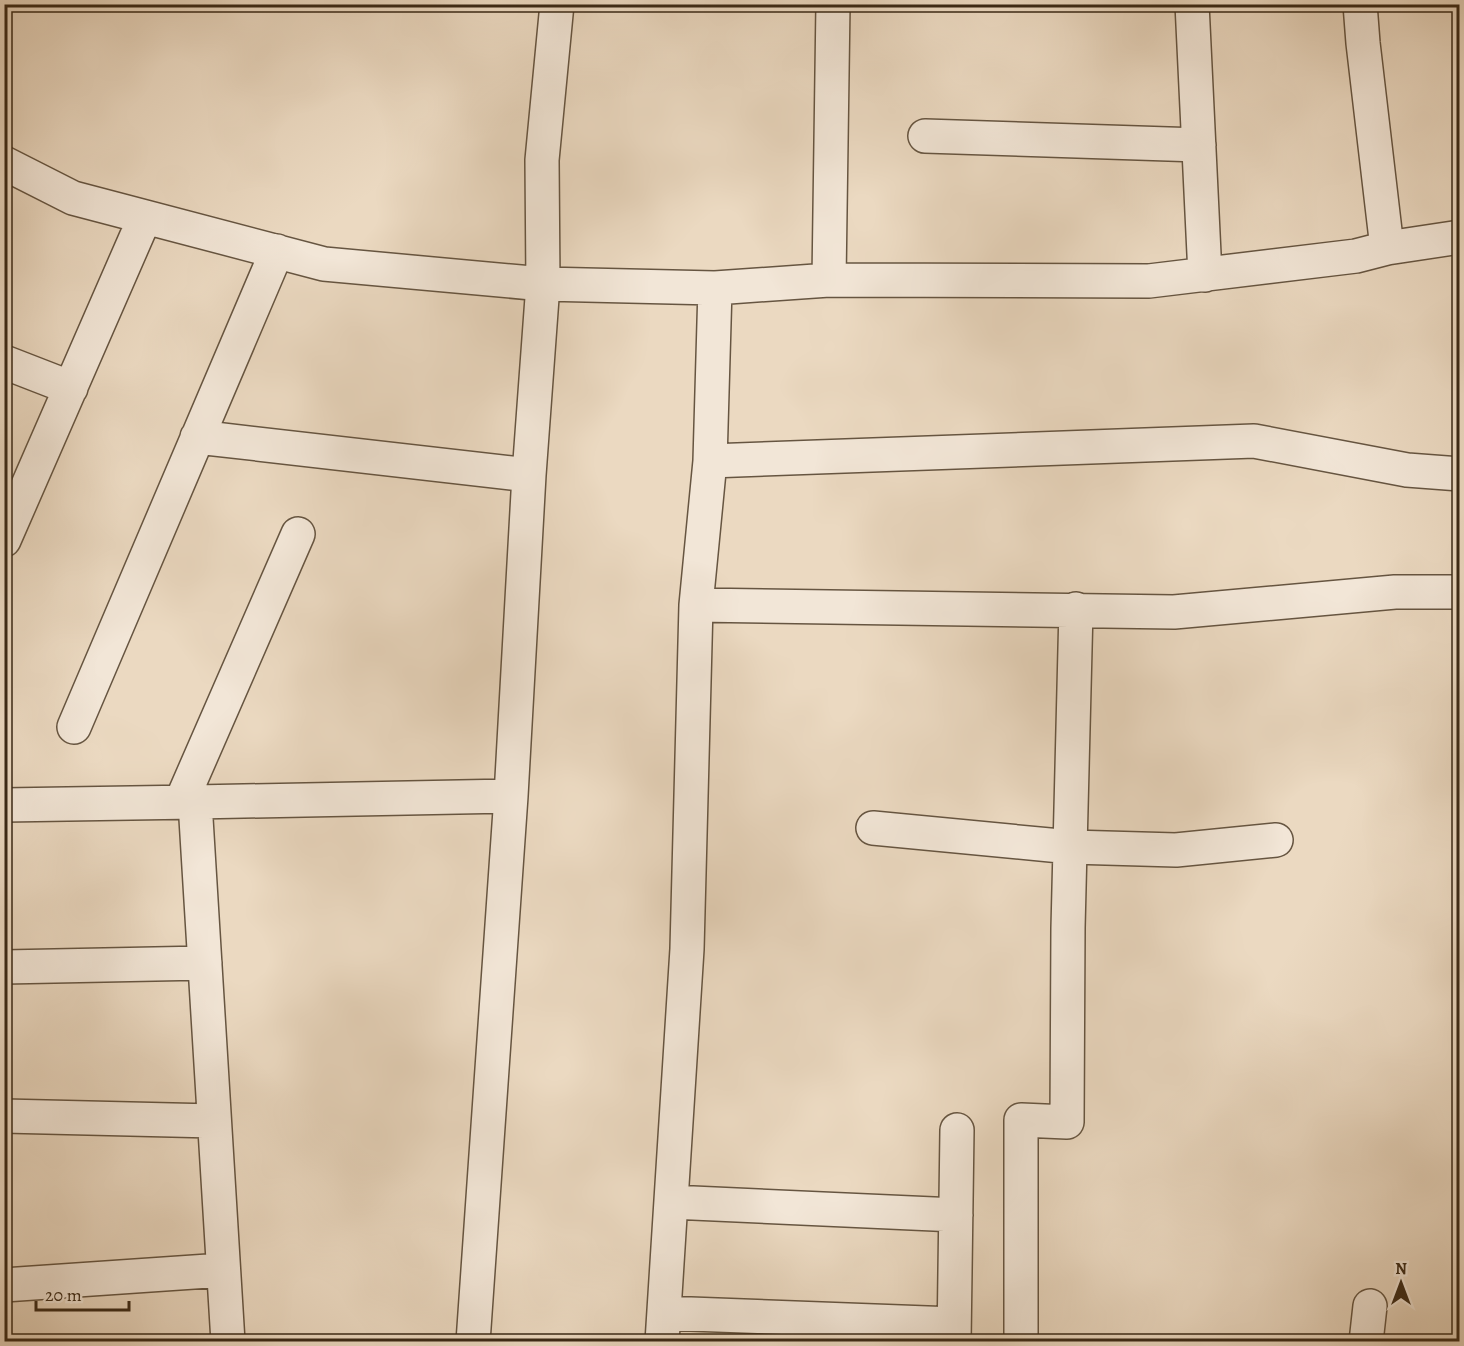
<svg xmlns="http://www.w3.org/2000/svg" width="1464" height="1346" font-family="Alegreya,serif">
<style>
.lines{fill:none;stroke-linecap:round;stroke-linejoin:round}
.minor-casing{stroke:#665541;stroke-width:36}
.minor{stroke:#f2e6d7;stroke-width:33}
</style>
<rect width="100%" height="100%" fill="#ebd9c1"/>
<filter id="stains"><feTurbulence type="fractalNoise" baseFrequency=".00333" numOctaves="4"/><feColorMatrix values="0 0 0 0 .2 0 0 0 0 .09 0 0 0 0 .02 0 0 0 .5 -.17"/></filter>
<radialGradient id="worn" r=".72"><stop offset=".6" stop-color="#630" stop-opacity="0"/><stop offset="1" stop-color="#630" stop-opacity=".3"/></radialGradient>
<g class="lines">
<defs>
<path id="minor" d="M1192 4 1205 275
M1360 4 1363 43 1387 248
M925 136 1199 145
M4 163 73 198 324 264 543 284 715 288 829 280 1149 281 1356 256 1387 248 1460 237
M829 280 833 4
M4 362 71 388
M197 437 529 475
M710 461 1254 441 1407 470 1460 474
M4 540 145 217
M696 605 1174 612 1395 592H1460
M74 727 277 251
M181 802 298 534
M4 805 195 802
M873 828 1071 847 1176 850 1276 840
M4 967 205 963
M4 1116 214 1121
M671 1202 956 1215
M4 1285 223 1270
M664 1313 954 1324
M228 1342 195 802 511 796
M473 1342 511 796 529 475 543 284 542 160 557 4
M662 1342 687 949 696 605 710 461 715 288
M954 1342 957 1130
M1021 1342V1120L1067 1122 1068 928 1076 609
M1366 1342 1370 1306"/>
</defs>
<!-- minor casing -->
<use href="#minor" class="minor-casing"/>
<!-- minor -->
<use href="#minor" class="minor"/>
</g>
<!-- margin -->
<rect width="1464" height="1346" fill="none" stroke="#ebd9c1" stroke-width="24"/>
<rect x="6" y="6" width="1452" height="1334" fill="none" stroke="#3a2916" stroke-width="3"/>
<rect x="12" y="12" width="1440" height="1322" fill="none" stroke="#3a2916" stroke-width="1.5"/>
<!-- north arrow -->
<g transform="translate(1401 1283)" stroke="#f2e6d7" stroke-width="4.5" paint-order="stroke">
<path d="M0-4.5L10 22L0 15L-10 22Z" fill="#3a2916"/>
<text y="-9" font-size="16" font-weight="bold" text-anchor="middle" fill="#3a2916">N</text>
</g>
<!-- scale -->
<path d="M36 1301v9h93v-9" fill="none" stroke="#3a2916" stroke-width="3"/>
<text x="45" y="1301" font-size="18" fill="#3a2916" stroke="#f2e6d7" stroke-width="4.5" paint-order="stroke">20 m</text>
<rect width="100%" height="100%" filter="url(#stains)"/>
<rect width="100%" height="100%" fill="url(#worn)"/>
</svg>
